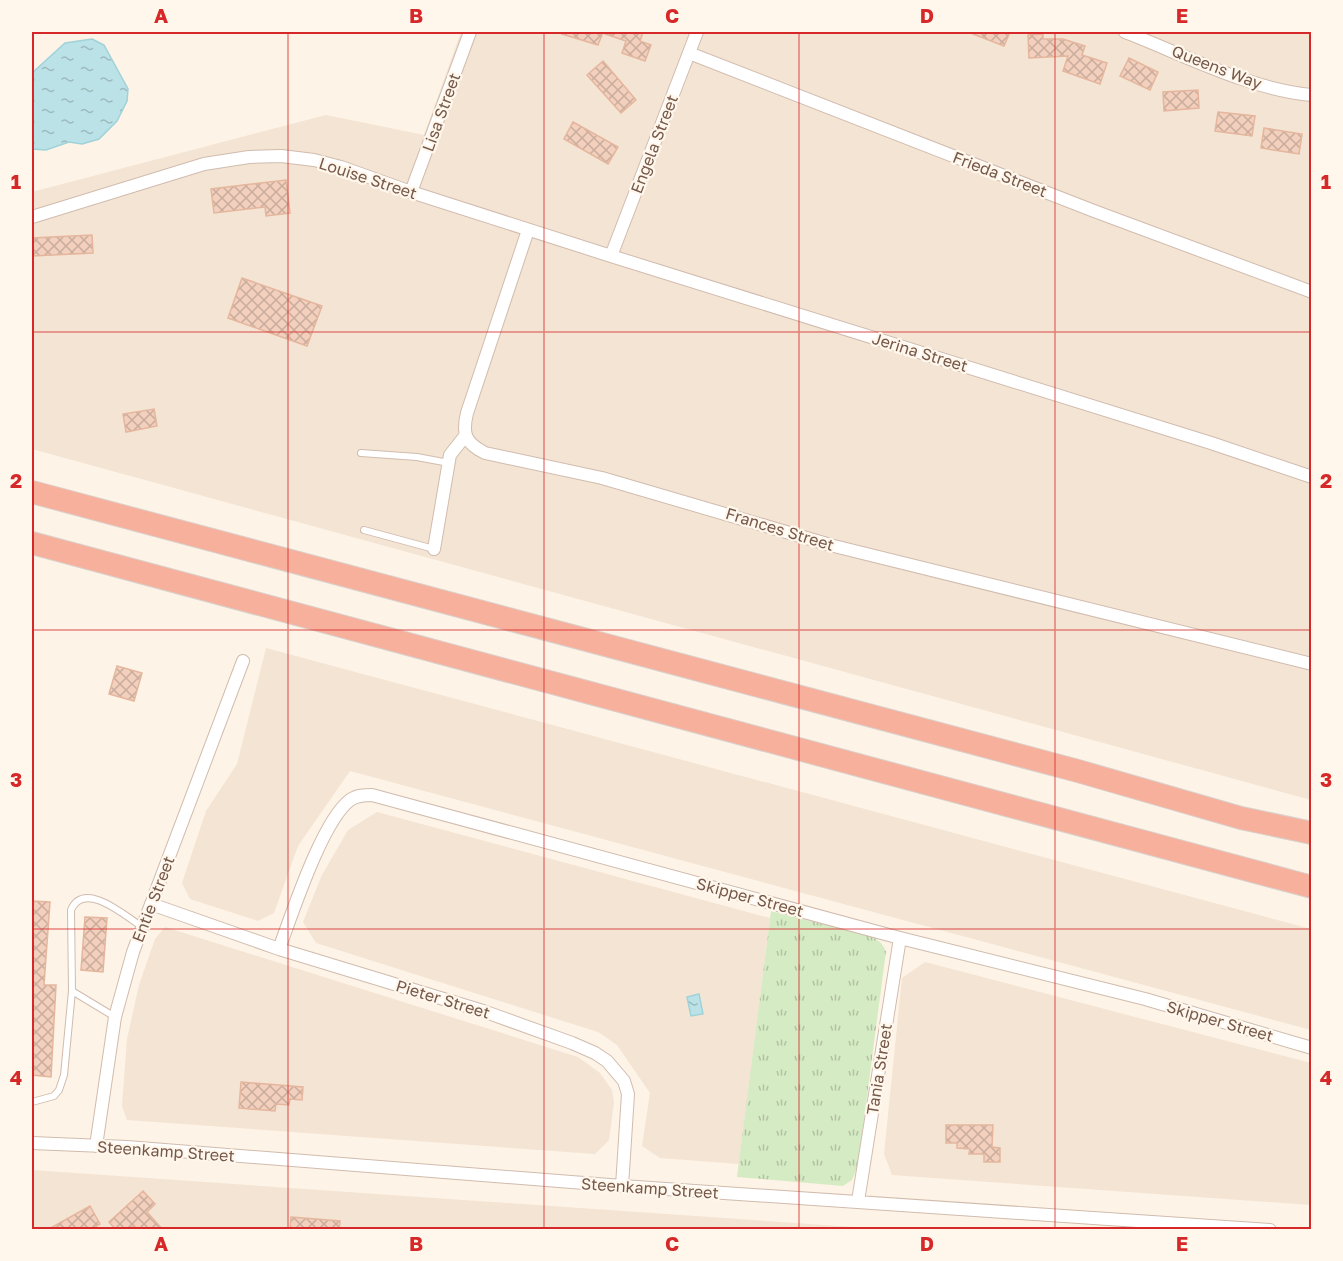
<svg xmlns="http://www.w3.org/2000/svg" width="1343" height="1261" font-family="'Golos Text',sans-serif">
<style>
.residential{fill:#f4e4d4}
.grass{fill:url(#grass-tufts)}
.water{fill:url(#water-ripples);stroke:#a0d2d9;stroke-width:1.5}
.building{fill:url(#building-cross-hatch);stroke:#e5b69d;stroke-width:1.5}
.lines{fill:none;stroke-linecap:round;stroke-linejoin:round}
.lane-casing{stroke:#d1bcae;stroke-width:8}
.street-casing{stroke:#d1bcae;stroke-width:14}
.highway-casing{stroke:#d9d0cc;stroke-width:24}
.lane{stroke:#fff;stroke-width:6}
.street{stroke:#fff;stroke-width:12}
.highway{stroke:#f7b09c;stroke-width:22}
.grid{fill:none;stroke:#d62828;stroke-width:1.5;stroke-opacity:0.55}
.labels{text-anchor:middle;stroke-width:4.5;stroke-linejoin:round;paint-order:stroke}
.street-label{font-size:16px;fill:#76584a;stroke:#fff7ec}
.neatline{fill:none;stroke:#d62828;stroke-width:2}
.grid-label{font-size:20px;text-anchor:middle;font-weight:bold;fill:#d62828}
</style>
<defs>
<pattern id="grass-tufts" width="24" height="20" patternUnits="userSpaceOnUse" patternTransform="scale(1.5)"><rect width="24" height="20" fill="#d5ebc4"/><path d="M3 7l-1-3M5 7V3M7 7l1-3M15 17l-1-3M17 17v-4M19 17l1-3" fill="none" stroke="#b1c1a1"/></pattern>
<pattern id="water-ripples" width="26" height="14" patternUnits="userSpaceOnUse" patternTransform="scale(1.5)"><rect width="26" height="14" fill="#bae2e7"/><path d="M2 4q2-2 4 0t4 0M15 11q2-2 4 0t4 0" fill="none" stroke="#9cbabd"/></pattern>
<pattern id="building-cross-hatch" width="8" height="8" patternUnits="userSpaceOnUse" patternTransform="scale(1.5)"><rect width="8" height="8" fill="#f2d0bd"/><path d="M0 0l8 8M0 8l8-8" fill="none" stroke="#c9ac9c"/></pattern>
</defs>
<rect width="100%" height="100%" fill="#fdf3e6"/>
<!-- residential -->
<path class="residential" d="M461 32H1311V800L32 449V192L326 115 424 135Z
M266 648 1311 929V1030L350 771 298 846 274 913 258 921 190 899 182 883 206 811 237 764Z
M377 812 770 918 739 1164 660 1158 642 1146 650 1093 617 1045 598 1032 316 943 303 922 322 875 348 830Z
M165 927 578 1057 600 1073 612 1090 614 1102 609 1140 595 1154 127 1120 122 1106 127 1039 139 985 155 939Z
M925 962 1311 1063V1205L892 1175 884 1154 902 978Z
M32 1170 882 1229H32Z"/>
<!-- grass -->
<path class="grass" d="M771 911 873 937 881 943 886 951 858 1165 852 1180 843 1186 737 1177Z"/>
<!-- water -->
<path class="water" d="M92 39 104 45 128 89 127 101 117 121 99 139 82 144 69 142 46 150 32 149V73L65 43Z
M699 994 703 1014 691 1016 687 997Z"/>
<!-- building -->
<path class="building" d="M563 32H603L598 45 562 34Z
M605 32H643L640 41 651 45 645 61 622 53 626 41 605 34Z
M968 32H1010L1004 46Z
M1043 34V39H1063L1085 46 1082 55 1107 63 1100 84 1063 71 1068 56 1029 58 1028 35Z
M1129 58 1158 72 1150 90 1120 76Z
M603 61 636 100 621 113 587 75Z
M1198 90 1199 108 1164 111 1163 92Z
M1218 112 1255 116 1252 136 1215 131Z
M573 122 618 147 608 164 564 139Z
M1264 128 1302 134 1299 154 1261 148Z
M286 180 290 213 266 216 265 207 214 213 211 189Z
M92 235 93 253 33 256 32 238Z
M242 278 322 306 307 346 228 318Z
M154 409 157 426 126 432 123 414Z
M117 666 142 673 134 701 109 694Z
M32 901 50 902 44 985H56L51 1077 32 1075Z
M85 917 107 918 103 972 81 970Z
M241 1082 303 1087 302 1100 290 1099 289 1105 276 1104 275 1111 239 1108Z
M946 1125H993L992 1147 1000 1148V1162H984V1154H969L970 1149 957 1148V1143H946Z
M143 1191 155 1204 147 1212 163 1230H138L134 1225 128 1230H116L109 1222Z
M90 1206 100 1224 90 1230H47Z
M291 1217 340 1221 339 1230H290Z"/>
<g class="lines">
<defs>
<path id="lane" d="M361 453 417 457 449 463
M364 530 434 549
M72 991 115 1017
M32 1102 54 1096 59 1090 64 1075 72 991 71 910C84 880 124 915 141 926"/>
<path id="street" d="M1125 32C1182 54 1251 90 1312 95
M689 53 1094 211 1312 292
M411 192 470 32
M32 217 204 164 249 157 281 156 314 160 341 167 411 192 611 256 1211 443 1312 477
M528 230 467 413C462 434 465 443 485 453L602 478 834 546 1312 664
M611 256 697 32
M434 549 450 455 465 436
M151 904 279 949 483 1011 572 1043 595 1053 607 1061 624 1081 628 1094 622 1186
M279 949C292 914 322 821 350 800 357 795 365 795 372 795L900 938 1145 999 1312 1048
M32 1143 127 1147 622 1186 1270 1230
M96 1146 115 1017 133 952 243 661
M858 1201 900 938"/>
<path id="highway" d="M32 492 1078 771 1241 818 1312 833
M32 543 1312 887"/>
</defs>
<!-- lane casing -->
<use href="#lane" class="lane-casing"/>
<!-- street casing -->
<use href="#street" class="street-casing"/>
<!-- highway casing -->
<use href="#highway" class="highway-casing"/>
<!-- lane -->
<use href="#lane" class="lane"/>
<!-- street -->
<use href="#street" class="street"/>
<!-- highway -->
<use href="#highway" class="highway"/>
</g>
<!-- grid -->
<path class="grid" d="M288 32V1230M544 32V1230M799 32V1230M1055 32V1230M32 332H1312M32 630H1312M32 929H1312"/>
<g class="labels">
<!-- street labels -->
<g class="street-label">
<text transform="translate(1217 67) rotate(21)" y="6">Queens Way</text>
<text transform="translate(441 112) rotate(-70)" y="6">Lisa Street</text>
<text transform="translate(654 144) rotate(-69)" y="6">Engela Street</text>
<text transform="translate(1000 174) rotate(21)" y="6">Frieda Street</text>
<text transform="translate(368 178) rotate(18)" y="6">Louise Street</text>
<text transform="translate(920 352) rotate(17)" y="6">Jerina Street</text>
<text transform="translate(780 529) rotate(17)" y="6">Frances Street</text>
<text transform="translate(750 897) rotate(15)" y="6">Skipper Street</text>
<text transform="translate(153 899) rotate(-69)" y="6">Entie Street</text>
<text transform="translate(443 999) rotate(17)" y="6">Pieter Street</text>
<text transform="translate(1220 1021) rotate(16)" y="6">Skipper Street</text>
<text transform="translate(879 1069) rotate(-81)" y="6">Tania Street</text>
<text transform="translate(166 1151) rotate(4)" y="6">Steenkamp Street</text>
<text transform="translate(650 1188) rotate(4)" y="6">Steenkamp Street</text>
</g>
</g>
<!-- border -->
<rect width="1343" height="1261" fill="none" stroke="#fff7ec" stroke-width="66"/>
<rect x="33" y="33" width="1277" height="1195" class="neatline"/>
<g class="grid-label">
<text x="161" y="23">A</text>
<text x="416" y="23">B</text>
<text x="672" y="23">C</text>
<text x="927" y="23">D</text>
<text x="1182" y="23">E</text>
<text x="16" y="189">1</text>
<text x="1326" y="189">1</text>
<text x="16" y="488">2</text>
<text x="1326" y="488">2</text>
<text x="16" y="787">3</text>
<text x="1326" y="787">3</text>
<text x="16" y="1085">4</text>
<text x="1326" y="1085">4</text>
<text x="161" y="1251">A</text>
<text x="416" y="1251">B</text>
<text x="672" y="1251">C</text>
<text x="927" y="1251">D</text>
<text x="1182" y="1251">E</text>
</g>
</svg>
